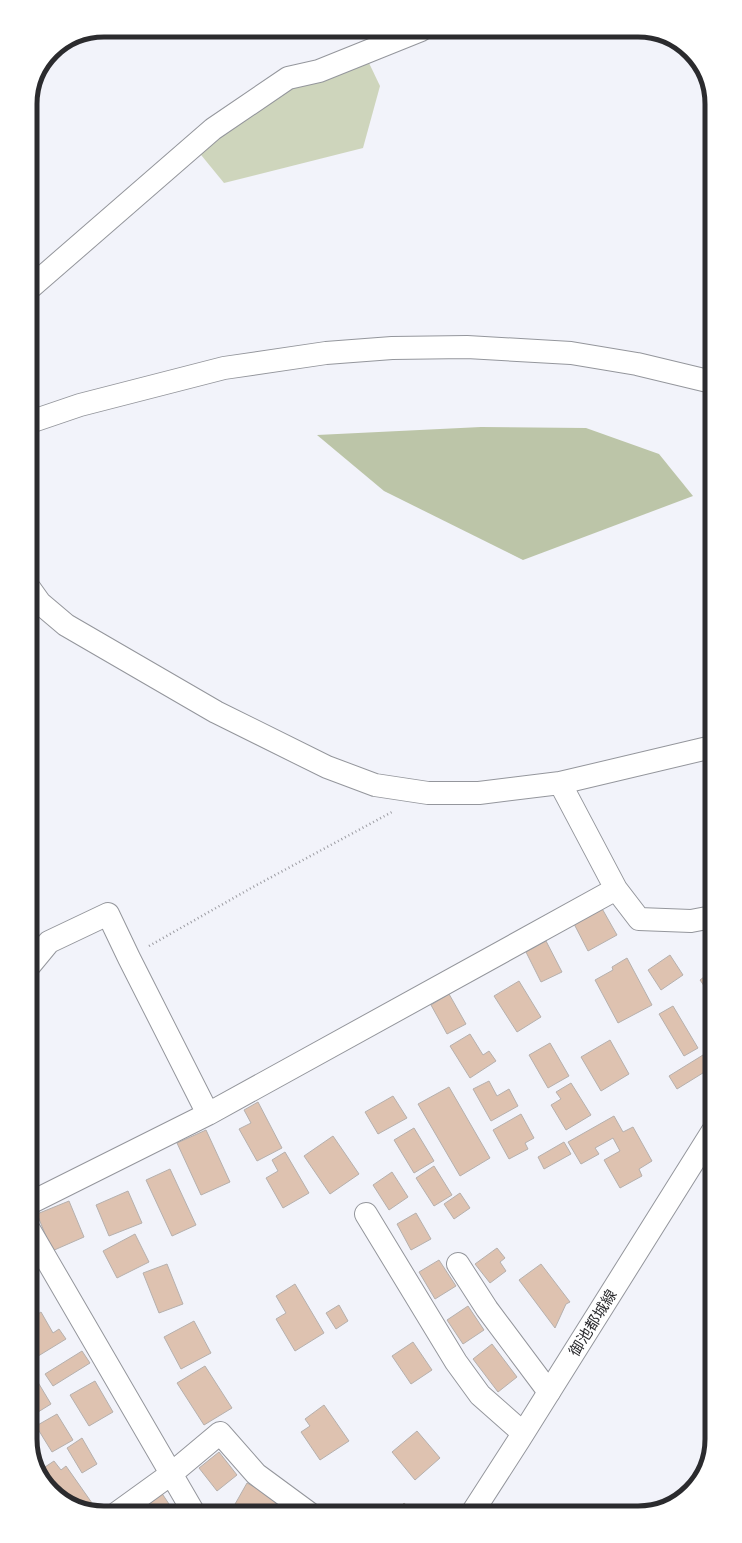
<svg xmlns="http://www.w3.org/2000/svg" width="742" height="1543" font-family="Signika,'Noto Sans JP',sans-serif">
<style>
.green{fill:#ced5bc}
.forest{fill:#bcc5a8}
.building{fill:#dec2b0;stroke:#b6b0ad}
.lines{fill:none;stroke-linecap:round;stroke-linejoin:round}
.minor-casing{stroke:#94969c;stroke-width:24}
.major-casing{stroke:#94969c;stroke-width:24}
.path{stroke:#9b9ba1;stroke-width:2.5;stroke-dasharray:1 3;stroke-linecap:butt}
.minor{stroke:#fff;stroke-width:22}
.major{stroke:#fff;stroke-width:22}
.labels{text-anchor:middle;stroke-width:3.5;stroke-linejoin:round;paint-order:stroke}
.street-label{font-size:15px;fill:#2b2b2e;stroke:#fff}
.rim{fill:none;stroke:#2b2b2e;stroke-width:5}
</style>
<rect width="100%" height="100%" fill="#f2f3fa"/>
<!-- green -->
<path class="green" d="M369 63 380 86 363 148 224 183 197 150 282 91Z"/>
<!-- forest -->
<path class="forest" d="M481 427 586 428 659 454 693 496 523 560 384 491 317 435Z"/>
<!-- building -->
<path class="building" d="M600 905 617 935 588 951 572 920Z
M546 941 562 972 541 982 526 952Z
M670 955 683 975 661 990 648 970Z
M627 958 652 1005 618 1023 595 980 613 970 612 967Z
M712 971V997L700 980Z
M519 981 541 1017 517 1032 494 996Z
M449 994 466 1024 447 1034 431 1005Z
M673 1006 698 1048 684 1056 659 1014Z
M470 1034 483 1055 489 1051 496 1061 470 1078 450 1046Z
M610 1040 629 1074 601 1091 581 1057Z
M550 1043 569 1076 548 1088 529 1055Z
M703 1055 711 1068 677 1089 669 1076Z
M489 1081 497 1096 509 1089 518 1106 491 1121 473 1089Z
M571 1083 591 1115 566 1130 551 1105 561 1099 556 1092Z
M449 1087 490 1158 460 1176 418 1104Z
M393 1096 407 1118 378 1134 365 1112Z
M258 1102 282 1148 257 1161 239 1129 251 1123 244 1110Z
M521 1114 534 1138 525 1143 528 1149 509 1159 493 1130Z
M614 1116 623 1132 633 1127 652 1161 639 1169 642 1176 620 1188 604 1160 620 1151 613 1138 595 1148 599 1154 581 1164 568 1142Z
M414 1128 434 1161 414 1173 394 1140Z
M206 1130 230 1182 201 1195 177 1143Z
M333 1136 359 1174 330 1194 304 1156Z
M564 1142 571 1154 544 1169 538 1157Z
M285 1152 309 1193 283 1208 266 1178 278 1171 272 1160Z
M434 1166 452 1195 434 1206 416 1178Z
M170 1169 196 1225 172 1236 146 1180Z
M392 1172 408 1197 389 1210 373 1185Z
M128 1191 142 1223 109 1236 96 1205Z
M460 1193 470 1208 454 1219 444 1204Z
M69 1201 84 1237 52 1251 37 1214Z
M416 1213 431 1239 411 1250 397 1224Z
M135 1234 149 1262 117 1278 103 1251Z
M497 1248 505 1258 500 1262 506 1271 490 1283 475 1264Z
M439 1260 456 1286 435 1299 419 1272Z
M167 1264 183 1304 159 1313 143 1273Z
M541 1264 570 1302 566 1304 555 1328 519 1280Z
M295 1284 324 1333 295 1351 276 1319 286 1313 276 1296Z
M339 1305 348 1321 336 1329 326 1313Z
M468 1306 484 1330 463 1344 447 1320Z
M41 1312 53 1333 59 1329 66 1339 30 1361V1319Z
M194 1321 211 1353 181 1369 164 1337Z
M413 1342 432 1370 411 1384 392 1356Z
M492 1344 517 1377 498 1392 473 1359Z
M82 1351 90 1363 53 1386 45 1374Z
M205 1366 232 1408 204 1425 177 1383Z
M36 1379 51 1404 30 1417V1383Z
M95 1381 113 1412 89 1426 70 1395Z
M324 1405 349 1441 320 1460 301 1432 310 1426 305 1419Z
M57 1414 73 1440 52 1452 36 1426Z
M417 1431 440 1458 415 1480 392 1452Z
M82 1438 97 1464 82 1473 67 1448Z
M219 1452 237 1475 217 1491 199 1468Z
M54 1461 61 1470 66 1466 92 1503 85 1507 59 1498 39 1471Z
M247 1483 278 1500 270 1513H230Z
M161 1492 175 1513H137L134 1510Z
M404 1503 415 1513H395Z"/>
<g class="lines">
<defs>
<path id="minor" d="M30 288 213 129 288 78 319 71 421 30
M30 422 80 405 224 368 326 353 392 348 467 347 571 353 637 364 712 382
M30 589 40 603 66 625 216 712 327 767 375 785 428 793H479L560 783 712 747
M560 783 616 889 639 919 691 921 712 917
M30 965 49 942 108 914 129 958 208 1114
M30 1203 208 1114 616 889
M366 1214 456 1362 480 1395 523 1433
M30 1231 194 1513
M458 1264 487 1309 549 1392
M117 1513 171 1474 220 1433 256 1474 309 1513"/>
<path id="major" d="M472 1513 519 1440 712 1132"/>
</defs>
<!-- minor casing -->
<use href="#minor" class="minor-casing"/>
<!-- major casing -->
<use href="#major" class="major-casing"/>
<!-- path -->
<path class="path" d="M149 946 253 887 392 812"/>
<!-- minor -->
<use href="#minor" class="minor"/>
<!-- major -->
<use href="#major" class="major"/>
</g>
<g class="labels">
<!-- street labels -->
<g class="street-label">
<text transform="translate(593 1323) rotate(-58)" y="5">御池都城線</text>
</g>
</g>
<!-- crop -->
<path d="M0 0H742V1543H0ZM104 37H638A67 67 0 0 1 705 104V1439A67 67 0 0 1 638 1506H104A67 67 0 0 1 37 1439V104A67 67 0 0 1 104 37Z" fill="#fff" fill-rule="evenodd"/>
<path class="rim" d="M104 37H638A67 67 0 0 1 705 104V1439A67 67 0 0 1 638 1506H104A67 67 0 0 1 37 1439V104A67 67 0 0 1 104 37Z"/>
</svg>
